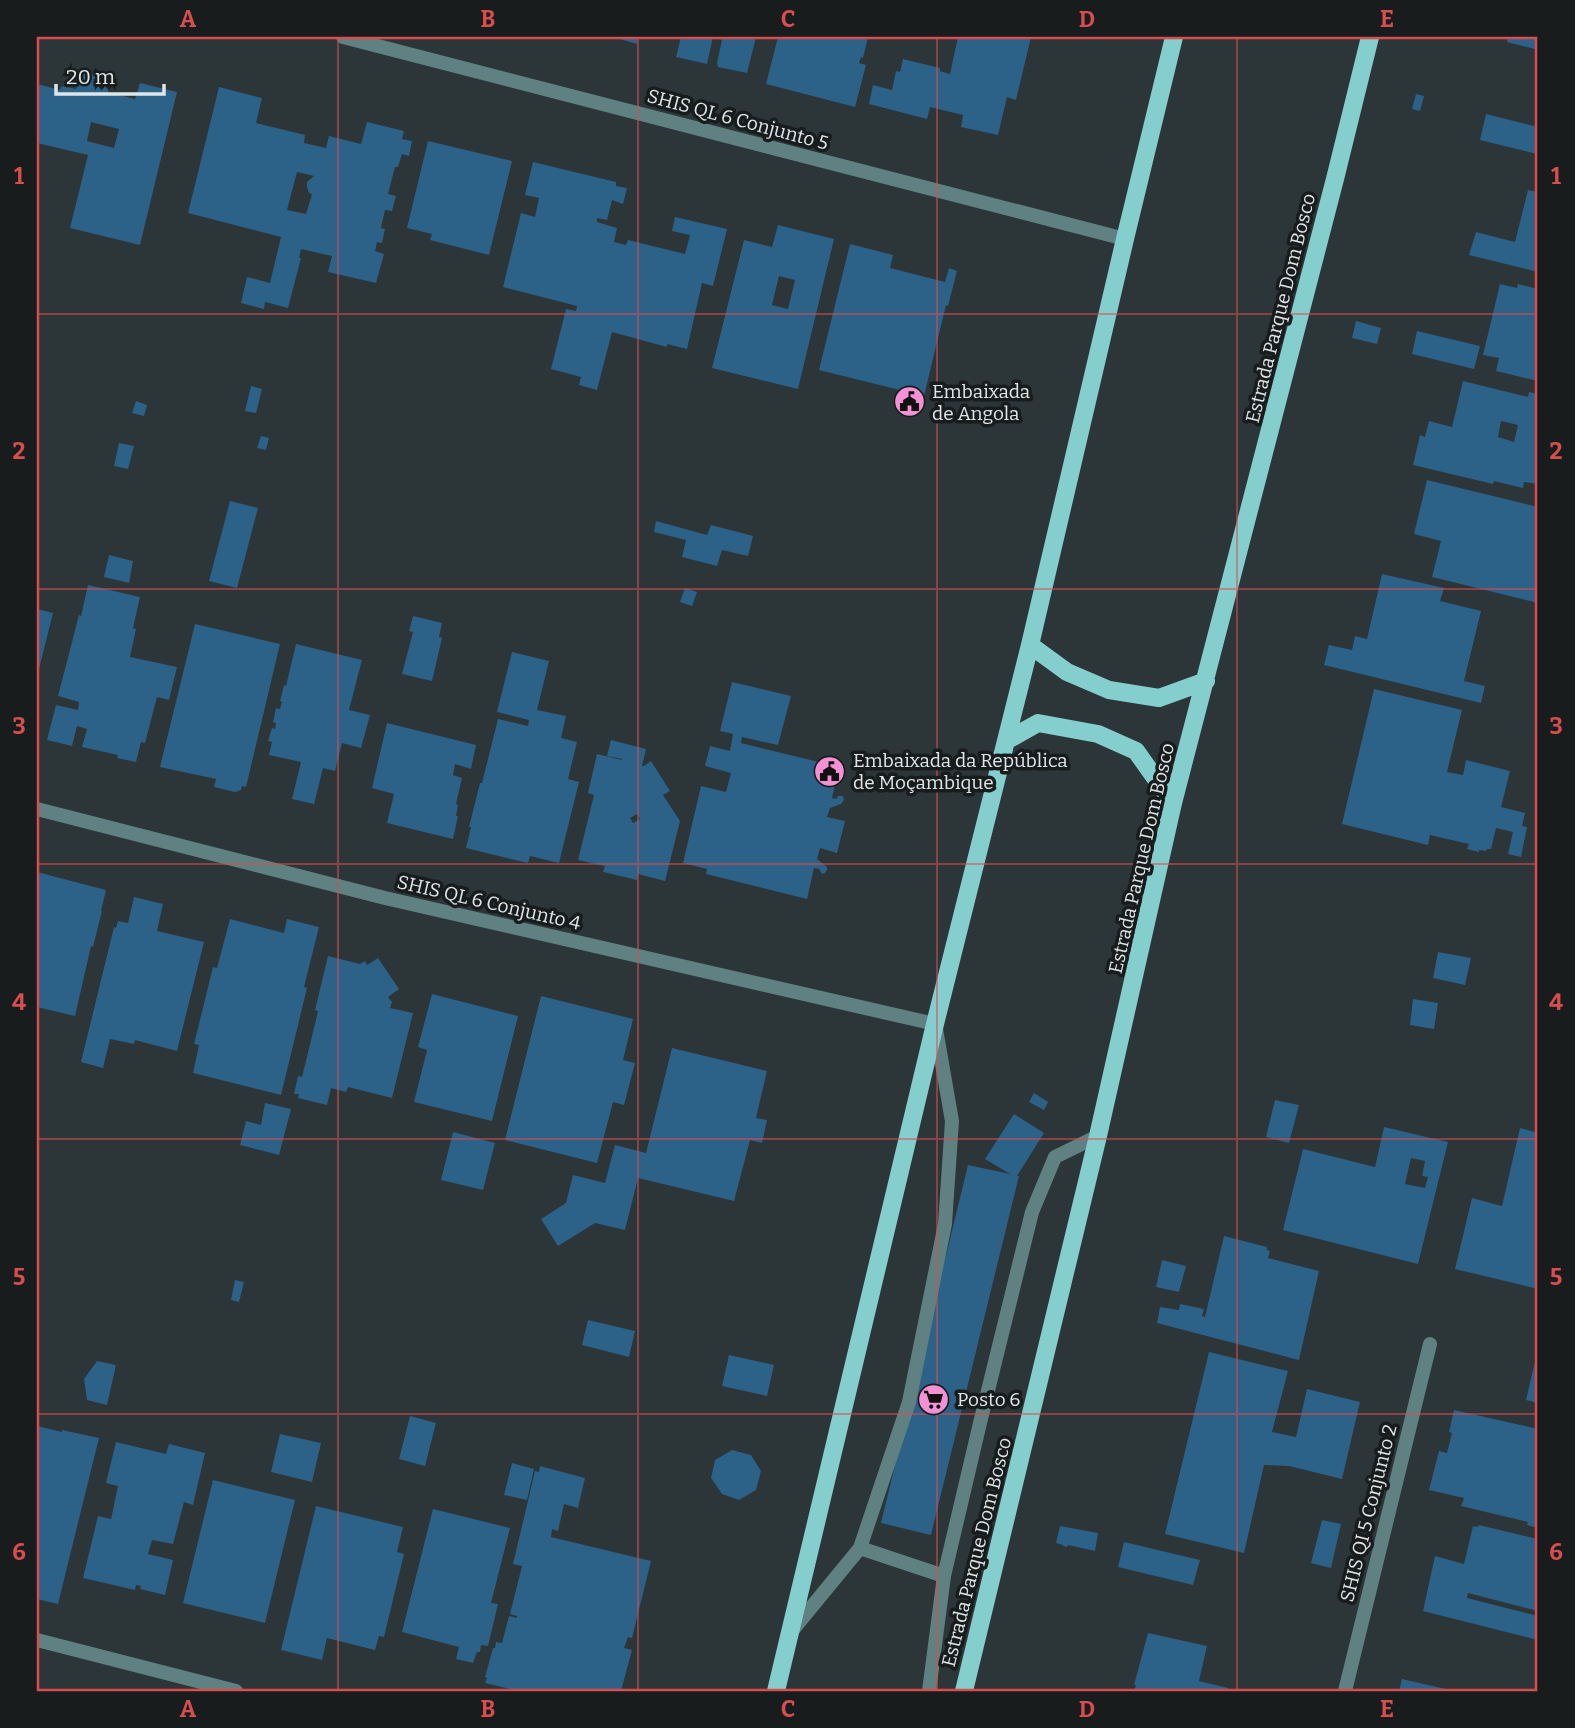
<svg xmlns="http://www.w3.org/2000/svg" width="1575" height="1728" font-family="Bitter,serif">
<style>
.building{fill:#2c6188;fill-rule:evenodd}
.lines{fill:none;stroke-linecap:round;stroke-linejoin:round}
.lane{stroke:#5f8181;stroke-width:14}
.street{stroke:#5f8181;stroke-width:14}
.primary{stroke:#85cece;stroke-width:18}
.grid{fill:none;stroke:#d84e4e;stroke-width:2;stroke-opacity:0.55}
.labels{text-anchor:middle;stroke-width:7;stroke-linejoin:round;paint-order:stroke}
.street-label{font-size:19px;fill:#e0e6e8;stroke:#181c1d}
.poi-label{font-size:19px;fill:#e0e6e8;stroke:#181c1d;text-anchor:start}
.neatline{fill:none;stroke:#d84e4e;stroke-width:2.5}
.grid-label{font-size:23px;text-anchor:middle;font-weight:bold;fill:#d84e4e}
</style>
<rect width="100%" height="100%" fill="#2c3538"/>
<!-- building -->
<path class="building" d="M613 37H638L637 44Z
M681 37H713L707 64 676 57Z
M714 37H756L747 73 718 67 717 63 722 40Z
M778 37H868L863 58 861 57 859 63 866 65 855 107 766 84Z
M958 37H1031L1016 100 1007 97 998 135 961 127 963 115 930 107 927 119 869 104 873 85 892 90 896 71 900 72 903 59 940 68V71L950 74Z
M1508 37H1537L1535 49 1507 42Z
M88 73 111 79 108 92 135 99 140 83 177 92 140 245 70 228 88 155 37 143V84L60 90 62 86 76 89 80 77 84 74ZM91 122 119 129 114 148 87 141Z
M219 87 262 98 256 123 305 135 304 143 326 148 329 136 361 144 367 122 404 131 402 139 412 141 409 156 402 154 398 167H395L388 194 396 196 392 211 385 210 381 228 385 229 382 243 377 242 375 251 384 254 376 283 328 272 332 256 301 249 299 258H301L288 308 265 302 264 309 241 303 247 277 270 283 281 237 188 213ZM297 172 314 176 307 182V187L309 193 312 194 306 214 287 210Z
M1416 94 1424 96 1420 111 1412 109Z
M1486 114 1538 127V149L1537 154 1480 140Z
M428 141 512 161 489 255 430 240 432 234 407 228Z
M533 162 616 182V186L627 188 623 204 612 200 607 220 597 218V222L617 228 614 242 626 245 628 240 685 254 690 235 672 231 675 217 727 229 713 286 702 283 687 349 667 344V347L612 332 597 390 579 385 581 377 551 369 566 309 576 311 577 306 503 287 521 213 535 217 539 198 525 195Z
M1528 190 1538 192V272L1469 255 1476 232 1515 242Z
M778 225 834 239 798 389 712 368 744 240 772 247ZM779 276 795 280 788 309 772 305Z
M850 244 893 255 890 268 945 282 949 268 957 271 948 306 946 305 924 396 819 370Z
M1500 284 1517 288 1518 284 1538 289V381L1496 371 1499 358 1483 355Z
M1356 321 1381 328 1377 344 1352 338Z
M1417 331 1480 346 1474 369 1412 354Z
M1463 381 1528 397 1529 392 1538 394V484L1524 482 1523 488 1494 481 1493 484 1413 465 1420 435 1425 437 1429 421 1452 427ZM1501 421 1518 425 1514 442 1498 437Z
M251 386 262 389 256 413 245 411Z
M136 401 147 405 144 416 132 413Z
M261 436 269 438 266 450 257 448Z
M119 443 134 446 128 469 114 466Z
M1427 480 1538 507V603L1432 577 1441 541 1414 534Z
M230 501 258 508 237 588 209 581Z
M656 521 707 535 711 525 753 536 748 556 722 550 717 566 682 557 686 540 654 532Z
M109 555 133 561 129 583 104 577Z
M1382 574 1444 588 1440 601 1481 611 1464 681 1485 686 1481 703 1324 665 1329 645 1352 650 1355 636 1367 639Z
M88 585 140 597 133 628 136 629 130 657 177 667 169 700 157 697 145 743 141 742 136 762 117 758 118 755 82 747 87 729 77 726 72 746 47 740 56 705 78 710 79 702 58 696 79 615 81 616Z
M685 588 697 592 692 606 680 602Z
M37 609 53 613 38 673H37Z
M413 616 442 623 439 637 442 638 432 681 402 674 413 632 409 631Z
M195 624 280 644 246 787 242 786 241 790 235 792 214 787 216 779 160 767Z
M296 644 362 660 349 710 370 715 361 748 342 743 335 771 323 768 314 804 292 799 301 762 269 755 272 742 268 741 272 728 275 729 276 723 273 722 276 708 280 709 282 702 280 701 284 685 286 686Z
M512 652 549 661 537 710 566 716 561 738 577 742 568 779 579 782 559 863 530 856 528 863 466 848 471 827H469L480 783H482L498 719 528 726 529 720 497 712Z
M732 682 791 696 778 745 742 737 741 743 839 767 832 798 836 799 838 796H843L844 800 841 804 830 808 827 817 845 821 837 853 820 848 817 859 827 867V870L825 873 822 874 819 869 814 868 807 899 706 874 707 869 683 863 701 786 726 792 731 773 705 766 710 746 730 751 733 734 720 731Z
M1374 689 1462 710 1447 772 1463 775 1466 760 1510 771 1501 807 1525 813 1522 826 1527 827 1521 857 1508 854 1513 832 1496 828 1491 849H1487L1486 851 1479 850V852L1467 849 1469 844 1430 835 1428 845 1342 824Z
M387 723 476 745 471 769 455 764 453 775 462 778 456 804 458 805 456 816H458L453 839 387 823 394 794 372 788Z
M611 740 646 749 642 766H644L651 761 670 791 663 795 680 821 665 881 638 874 637 880 603 872 605 866 578 860 594 795 588 793 597 754 622 760V759L607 756ZM637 814 640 819 633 823 630 818Z
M37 872 106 890 101 911H102L93 947 91 946 75 1016 37 1007Z
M134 897 163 904 157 931 204 942 177 1051 135 1040 134 1044 110 1039 103 1068 81 1062 114 927 116 928 118 921 128 923Z
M230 919 284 933 287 919 319 927 304 987 307 988 281 1095 193 1073 199 1045 194 1044 213 967 217 968Z
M1438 952 1471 958 1465 985 1433 978Z
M328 956 360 964 365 961 367 965 378 958 399 989 388 997 392 1002 390 1008 413 1013 392 1098 348 1087 346 1092 331 1088 327 1105 298 1098 299 1094H294L298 1076 302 1077 313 1032 318 1011 315 1010Z
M432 994 518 1016 492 1121 414 1102 427 1050 418 1047Z
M541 996 633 1019 623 1060 635 1063 624 1105 613 1102 597 1163 505 1140Z
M1413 999 1438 1003 1434 1029 1410 1025Z
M672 1048 767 1071 756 1118 767 1120 762 1143 750 1140 734 1201 638 1178 625 1230 595 1223 558 1246 541 1219 566 1203 573 1175 605 1183 615 1145 646 1153Z
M1034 1093 1048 1102 1044 1110 1029 1102Z
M1275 1100 1299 1105 1289 1143 1266 1137Z
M265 1103 291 1109 279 1155 240 1145 246 1121 261 1125Z
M1014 1114 1044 1133 1017 1176H1019L931 1535 881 1523 968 1165 1010 1174 985 1159Z
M1384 1127 1448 1142 1418 1264 1283 1230 1303 1149 1375 1167ZM1411 1158 1425 1161 1422 1176 1428 1177 1425 1188 1405 1184Z
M1520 1128 1538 1133V1289L1455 1269 1472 1198 1502 1206Z
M453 1132 495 1143 483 1190 441 1180Z
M1224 1236 1267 1247V1250L1270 1251 1268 1258 1319 1271 1299 1360 1157 1323 1160 1307 1179 1310 1180 1304 1204 1309 1202 1316 1205 1317Z
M1162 1260 1186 1266 1179 1292 1156 1287Z
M235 1280 244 1282 239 1302 231 1300Z
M588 1320 635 1331 629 1357 582 1345Z
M1209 1352 1288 1371 1272 1432 1296 1437 1307 1389 1360 1402 1342 1479 1289 1466 1264 1465 1244 1553 1165 1534Z
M1537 1353H1538V1403L1526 1400Z
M729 1355 774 1365 767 1396 722 1386Z
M97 1361 116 1365 107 1405 87 1400 84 1379Z
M1454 1410 1538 1429V1528L1527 1525 1528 1522 1461 1506 1464 1498 1429 1490 1439 1451 1447 1453 1452 1433 1449 1432Z
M410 1416 436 1423 425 1466 399 1459Z
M37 1426 62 1432V1430L99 1438 58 1604 37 1599Z
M280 1434 321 1443 312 1482 271 1472Z
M116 1442 166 1454 169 1444 205 1453 193 1505 184 1502 173 1544 152 1540 148 1554 173 1560 165 1595 140 1589 141 1586 136 1585 135 1590 83 1578 98 1516 111 1519 118 1486 106 1483Z
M732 1450 751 1455 761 1471 756 1490 739 1500 722 1494 711 1478 715 1460Z
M512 1463 534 1469 527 1500 504 1495Z
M540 1466 585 1478 578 1508 564 1504 558 1531 552 1529 551 1537 651 1561 632 1638 628 1637 624 1648 632 1650 621 1691H518L485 1683 487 1678 485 1677 493 1648H495L496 1642 502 1643 509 1616 517 1618V1616L510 1614 522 1566 513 1564 535 1471 539 1472Z
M213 1480 295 1500 265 1623 183 1603Z
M316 1506 403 1527 397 1552 404 1554 384 1637 379 1636 375 1650 327 1638 322 1660 281 1650Z
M433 1509 510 1528 491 1603 498 1604 488 1646 481 1645 480 1652H477L473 1663 456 1659 459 1647 402 1632Z
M1322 1520 1341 1524 1331 1568 1311 1563Z
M1479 1525 1538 1539V1611L1468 1593 1467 1598 1538 1616V1640L1423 1611 1435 1556 1464 1564 1473 1526 1478 1527Z
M1060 1526 1098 1533 1095 1551 1068 1545 1067 1547 1063 1546V1545L1056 1543Z
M1124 1542 1200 1560 1193 1585 1118 1567Z
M1148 1633 1207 1646 1199 1681 1228 1688V1691H1134L1136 1685H1134Z
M1402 1679 1450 1690V1691H1399Z"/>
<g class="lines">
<!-- lane -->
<path class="lane" d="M860 1548 944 1576
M791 1632 860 1548 909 1402 945 1224 952 1121 936 1029
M929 1691 944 1576 980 1423 1032 1212 1055 1157 1098 1136"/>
<!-- street -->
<path class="street" d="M343 37 1125 239
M37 809 385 898 935 1024
M37 1640 236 1691
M1345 1691 1430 1344"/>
<!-- primary -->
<path class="primary" d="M1030 645 1067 672 1109 690 1159 698 1206 681
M1006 741 1038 723 1098 734 1136 751 1173 803
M776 1691 935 1024 1030 645 1125 239 1174 37
M964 1691 1098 1136 1173 803 1335 179 1370 37"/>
</g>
<!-- grid -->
<path class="grid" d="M338 37V1691M638 37V1691M937 37V1691M1237 37V1691M37 314H1538M37 589H1538M37 864H1538M37 1139H1538M37 1414H1538"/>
<!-- icons -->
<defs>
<symbol id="civic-disc" viewBox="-11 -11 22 22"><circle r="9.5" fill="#f491d4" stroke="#181c1d"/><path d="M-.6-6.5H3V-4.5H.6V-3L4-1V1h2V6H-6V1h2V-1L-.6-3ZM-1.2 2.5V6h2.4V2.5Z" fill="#111"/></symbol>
<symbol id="supermarket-disc" viewBox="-11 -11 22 22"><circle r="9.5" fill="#f491d4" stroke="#181c1d"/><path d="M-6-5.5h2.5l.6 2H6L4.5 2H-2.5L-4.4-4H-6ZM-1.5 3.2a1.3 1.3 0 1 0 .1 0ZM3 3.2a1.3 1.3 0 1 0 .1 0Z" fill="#111"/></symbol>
</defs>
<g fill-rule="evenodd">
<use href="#civic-disc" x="892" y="384" width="35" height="35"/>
<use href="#civic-disc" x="812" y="754" width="35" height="35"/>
<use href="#supermarket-disc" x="916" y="1382" width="35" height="35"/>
</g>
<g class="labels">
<!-- street labels -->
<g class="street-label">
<text transform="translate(738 119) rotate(15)" y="7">SHIS QL 6 Conjunto 5</text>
<text transform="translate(1280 308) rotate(-76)" y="7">Estrada Parque Dom Bosco</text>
<text transform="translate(1141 858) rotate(-77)" y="7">Estrada Parque Dom Bosco</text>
<text transform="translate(489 902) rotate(13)" y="7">SHIS QL 6 Conjunto 4</text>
<text transform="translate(1368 1513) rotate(-76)" y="7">SHIS QI 5 Conjunto 2</text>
<text transform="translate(976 1552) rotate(-76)" y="7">Estrada Parque Dom Bosco</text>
</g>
<!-- poi labels -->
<g class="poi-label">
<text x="932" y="398">Embaixada<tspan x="932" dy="22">de Angola</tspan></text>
<text x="853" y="767">Embaixada da República<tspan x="853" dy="22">de Moçambique</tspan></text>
<text x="957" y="1406">Posto 6</text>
</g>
</g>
<!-- border -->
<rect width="1575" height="1728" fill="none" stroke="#181c1d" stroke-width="77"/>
<!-- scale -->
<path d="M56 84v10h108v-10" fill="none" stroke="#e0e6e8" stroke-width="3.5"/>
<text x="66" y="84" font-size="21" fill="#e0e6e8" stroke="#181c1d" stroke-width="5" paint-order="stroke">20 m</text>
<rect x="38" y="38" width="1498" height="1652" class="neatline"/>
<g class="grid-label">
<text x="188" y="27">A</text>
<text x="488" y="27">B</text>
<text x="788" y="27">C</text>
<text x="1087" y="27">D</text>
<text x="1387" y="27">E</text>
<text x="19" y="184">1</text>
<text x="1556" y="184">1</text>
<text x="19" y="459">2</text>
<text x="1556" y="459">2</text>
<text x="19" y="734">3</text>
<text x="1556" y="734">3</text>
<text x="19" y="1010">4</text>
<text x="1556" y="1010">4</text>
<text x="19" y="1285">5</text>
<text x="1556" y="1285">5</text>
<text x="19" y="1560">6</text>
<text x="1556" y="1560">6</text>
<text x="188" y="1717">A</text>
<text x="488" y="1717">B</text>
<text x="788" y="1717">C</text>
<text x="1087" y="1717">D</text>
<text x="1387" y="1717">E</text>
</g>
</svg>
